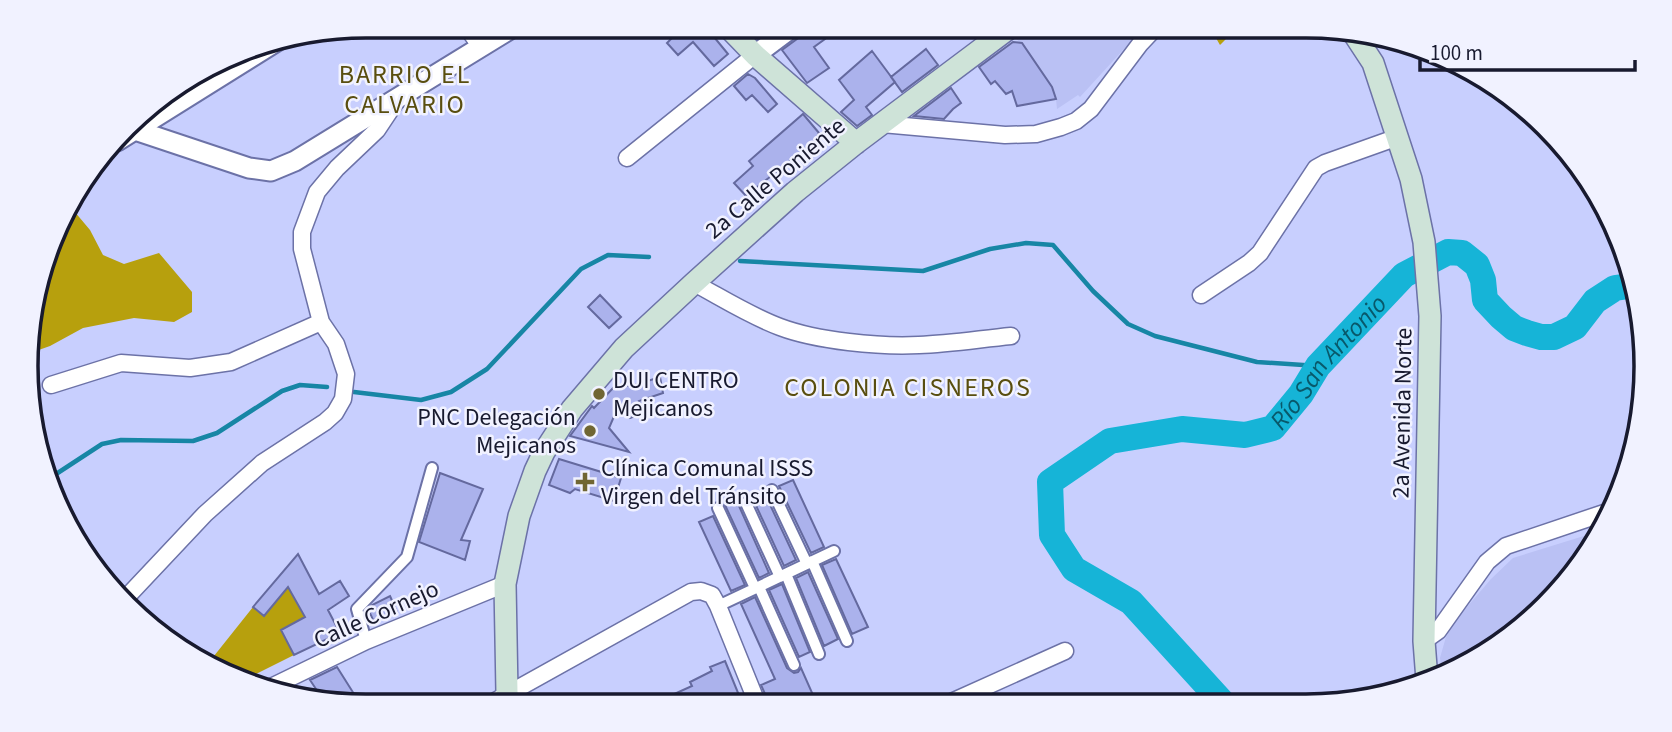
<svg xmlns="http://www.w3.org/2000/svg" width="1672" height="732" font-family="'Source Sans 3',sans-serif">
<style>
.built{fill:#bac1f4}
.green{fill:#b7a00d}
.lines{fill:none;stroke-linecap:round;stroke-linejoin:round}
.stream{stroke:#1786a5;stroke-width:4.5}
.river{stroke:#16b4d7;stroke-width:26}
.building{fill:#abb2ec;stroke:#64699e;stroke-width:2}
.pedestrian-casing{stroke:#6c72a7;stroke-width:14}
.minor-casing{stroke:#6c72a7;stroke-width:19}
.tertiary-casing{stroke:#6c72a7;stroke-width:23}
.secondary-casing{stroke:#6c72a7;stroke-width:24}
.pedestrian{stroke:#fff;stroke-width:10}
.minor{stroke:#fff;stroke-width:16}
.tertiary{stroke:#fff;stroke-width:19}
.secondary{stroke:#cee3d8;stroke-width:21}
.poi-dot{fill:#706633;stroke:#f1f2ff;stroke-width:2.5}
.labels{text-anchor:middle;stroke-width:5;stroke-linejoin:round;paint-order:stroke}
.street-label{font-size:24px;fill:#181a2f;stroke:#f1f2ff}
.poi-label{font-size:24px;fill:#181a2f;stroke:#f1f2ff;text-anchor:start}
.neighbourhood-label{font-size:26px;letter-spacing:2px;fill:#594e0f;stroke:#f1f2ff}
.water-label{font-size:26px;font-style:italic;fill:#08596b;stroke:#f1f2ff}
.rim{fill:none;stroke:#181a2f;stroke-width:3.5}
</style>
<rect width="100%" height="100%" fill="#c8cffe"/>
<!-- built -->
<path class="built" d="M1024 26H1145L1080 97 1078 95 1057 109 1056 99 1051 87 1022 43 1019 42 1013 34Z
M1600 531 1588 555 1530 622 1456 671 1442 675 1440 658 1446 637 1455 621 1491 579 1513 558Z"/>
<!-- green -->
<path class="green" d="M1209 26H1239C1234 29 1226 40 1220 45Z
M69 205 90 230 103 255 124 264 159 253 192 292V312L174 322 134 318 83 328 50 346 33 352V300Z
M288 587 305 617 294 655 244 680 210 661 253 607 264 616Z"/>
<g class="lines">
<!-- stream -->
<path class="stream" d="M740 261 923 271 990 249 1026 243 1053 245 1093 291 1128 324 1155 336 1257 362 1318 366
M354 392 421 400 451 392 487 369 581 269 608 255 649 257
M50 478 102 444 121 440 193 441 217 433 282 391 300 385 327 387"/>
<!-- river -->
<path class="river" id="s1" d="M1223 703 1131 602 1074 569 1052 535 1050 482 1110 441 1182 429 1245 435 1273 428 1301 394 1318 366 1404 275 1448 252 1462 253 1477 265 1483 280 1485 300 1501 317 1514 328 1527 333 1541 337H1554L1575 327 1595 301 1615 288 1629 286"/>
</g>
<!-- building -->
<path class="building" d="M659 26H705L728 54 714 66 693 42 678 55 667 43 671 39Z
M745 26H768L756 37Z
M809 26H815L825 39 814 47 829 68 807 83 782 50 801 36Z
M1013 42 1022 43 1052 87 1056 99 1017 106 1012 91 1006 94 995 81 991 84 979 67Z
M926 49 938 65 902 92 891 77Z
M872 51 895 82 866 107 872 115 857 126 841 112 854 100 839 80Z
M748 74 755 78 777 104 768 112 752 95 746 100 734 86Z
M951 88 961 103 953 109 944 119 914 116Z
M803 114 819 133 815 141 746 196 734 183 753 166 749 161Z
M600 295 621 317 609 328 588 307Z
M660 377 663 393 639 401 645 412 630 418 618 407 609 428 629 452 570 436 592 406 594 408 614 387 635 385Z
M559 459 621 478 614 501 575 489 570 493 549 485Z
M440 473 483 489 461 540 470 541 465 560 419 542Z
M793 480 824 547 811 553 779 486Z
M765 494 796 560 784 566 753 499Z
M738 499 739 506 769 573 759 578 725 505Z
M713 516 745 585 731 591 699 522Z
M298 554 319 594 340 581 349 596 328 610 340 633 294 655 281 630 305 617 288 587 264 616 253 607Z
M836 559 868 627 852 634 822 565Z
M808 572 838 639 824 646 796 578Z
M782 584 810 652 799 657 769 590Z
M390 596 397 612 374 622 368 609 372 605Z
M755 597 787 668 794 673 798 672 801 668 817 704 770 705 761 685 775 679 741 604Z
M725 661 743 705H650L692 686 690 682 712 671 710 667Z
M337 667 361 705 322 698 310 680Z"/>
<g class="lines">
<defs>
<path id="pedestrian" d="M772 490 807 564
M746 503 780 577
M718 508 755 588
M812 561 847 641
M786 574 819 654
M759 587 794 665
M718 606 834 551
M366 641 357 609 407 557 432 468"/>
<path id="minor" d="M466 26 481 47
M882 124 1005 135 1036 134 1061 127 1076 121 1091 109 1140 44 1157 26
M627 158 755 55
M694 283C722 298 750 316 780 327 817 341 880 347 919 345 949 344 980 339 1011 336
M1201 295 1249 263 1260 253 1316 168 1325 163 1398 137
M1643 351 1644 354
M51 385 121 363 190 368 231 362 321 322
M124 600 205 514 262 463 325 422 335 413 343 399 346 374 336 344 321 322 302 249V232L317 192 337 168 377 130 397 100
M1424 641 1438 631 1487 562 1506 546 1610 511
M267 689 366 641 505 584
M947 704 1065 651
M488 705 691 592 701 591 712 595 718 606 758 705"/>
<path id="tertiary" d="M755 55 794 26
M135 130 249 168 271 171 295 161 515 26
M117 141 277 41"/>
<path id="secondary" d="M727 26 755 55 856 143
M1354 34 1373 63 1411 179 1424 242 1430 316 1424 641 1427 680
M510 705 507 693 505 584 519 516 535 471 544 452 572 409 624 348 694 283 795 192 856 143 1012 26"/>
</defs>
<!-- pedestrian casing -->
<use href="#pedestrian" class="pedestrian-casing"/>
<!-- minor casing -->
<use href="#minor" class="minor-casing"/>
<!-- tertiary casing -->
<use href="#tertiary" class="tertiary-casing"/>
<!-- secondary casing -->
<use href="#secondary" class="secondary-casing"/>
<!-- pedestrian -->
<use href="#pedestrian" class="pedestrian"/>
<!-- minor -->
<use href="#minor" class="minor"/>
<!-- tertiary -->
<use href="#tertiary" class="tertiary"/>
<!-- secondary -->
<use href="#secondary" class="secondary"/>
</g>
<!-- markers -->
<g class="poi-dot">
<circle cx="599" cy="394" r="7"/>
<circle cx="590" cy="431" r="7"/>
<path d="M581.5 471.5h7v7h7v7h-7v7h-7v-7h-7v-7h7z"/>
</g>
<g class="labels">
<!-- street labels -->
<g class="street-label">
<text transform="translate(775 178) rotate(-40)" y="8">2a Calle Poniente</text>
<text transform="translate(1402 413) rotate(-89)" y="8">2a Avenida Norte</text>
<text transform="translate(376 614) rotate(-24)" y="8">Calle Cornejo</text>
</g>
<!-- poi labels -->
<g class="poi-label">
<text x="613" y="388">DUI CENTRO<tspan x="613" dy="28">Mejicanos</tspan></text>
<text x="576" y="425" text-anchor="end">PNC Delegación<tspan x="576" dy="28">Mejicanos</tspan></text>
<text x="601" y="476">Clínica Comunal ISSS<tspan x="601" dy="28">Virgen del Tránsito</tspan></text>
</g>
<!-- neighbourhood labels -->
<g class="neighbourhood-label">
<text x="405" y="83">BARRIO EL<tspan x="405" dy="30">CALVARIO</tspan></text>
<text x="908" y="396">COLONIA CISNEROS</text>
</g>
<!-- water labels -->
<g class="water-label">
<text dy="9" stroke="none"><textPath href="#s1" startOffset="620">Río San Antonio</textPath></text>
</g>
</g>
<!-- crop -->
<path d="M0 0H1672V732H0ZM366 38H1306A328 328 0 0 1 1634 366V366A328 328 0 0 1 1306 694H366A328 328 0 0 1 38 366V366A328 328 0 0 1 366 38Z" fill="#f1f2ff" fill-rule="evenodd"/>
<path class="rim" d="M366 38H1306A328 328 0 0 1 1634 366V366A328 328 0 0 1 1306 694H366A328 328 0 0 1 38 366V366A328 328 0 0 1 366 38Z"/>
<!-- scale -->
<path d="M1420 60v10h215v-10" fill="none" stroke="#181a2f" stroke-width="3.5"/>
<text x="1430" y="60" font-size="21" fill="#181a2f" stroke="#f1f2ff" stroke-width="5" paint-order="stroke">100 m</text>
</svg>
